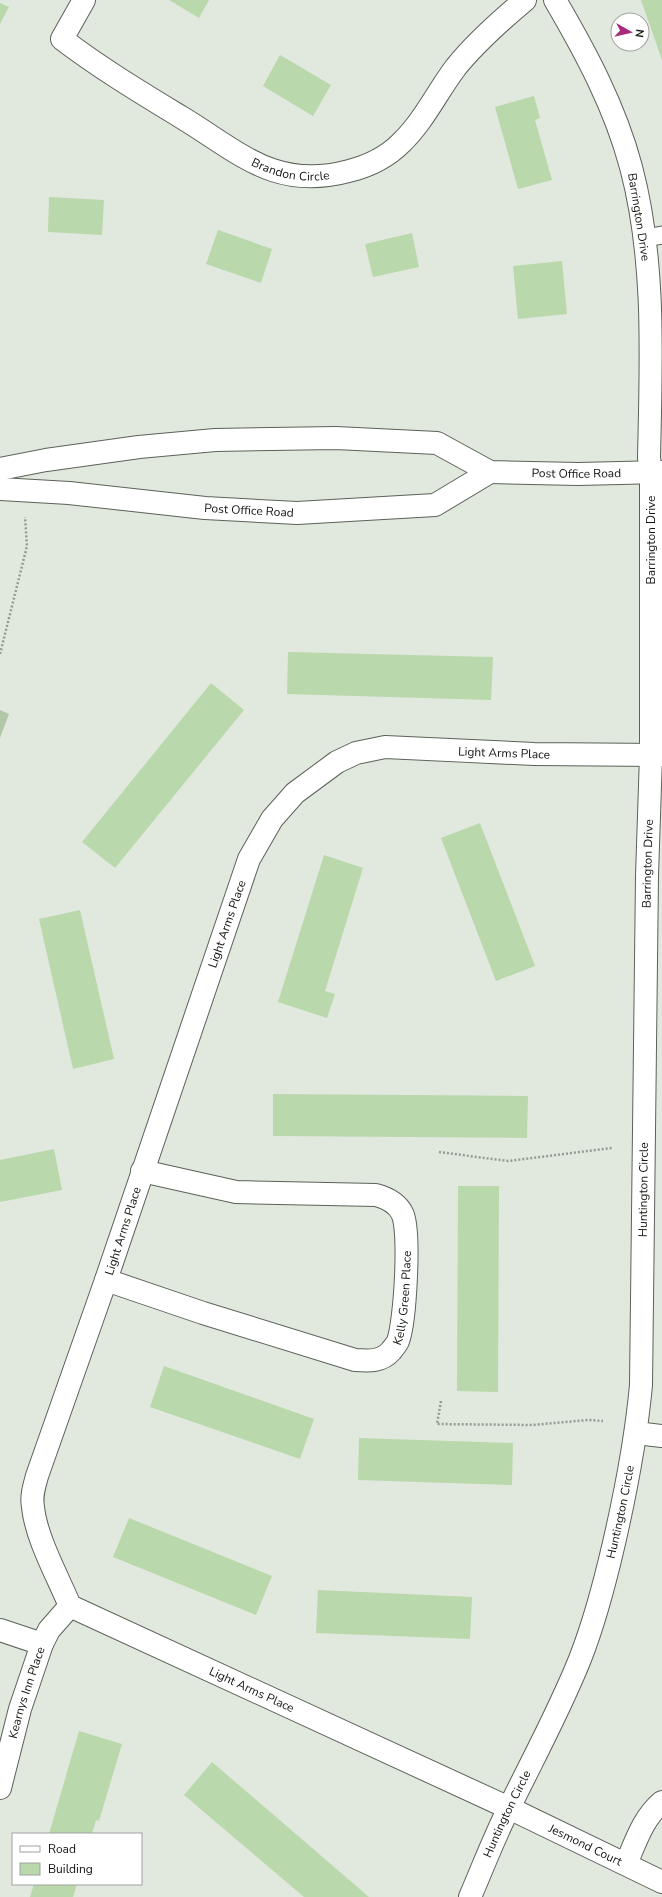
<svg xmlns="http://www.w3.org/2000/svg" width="662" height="1897" font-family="'Nunito Sans',sans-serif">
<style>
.green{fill:#b2c7a8}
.building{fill:#b9d8ab}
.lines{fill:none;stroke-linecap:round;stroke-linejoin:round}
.service-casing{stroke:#5b6259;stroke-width:19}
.minor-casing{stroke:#5b6259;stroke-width:24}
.tertiary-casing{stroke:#5b6259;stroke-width:24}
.path{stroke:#959b92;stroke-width:2.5;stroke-dasharray:2 2;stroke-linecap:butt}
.service{stroke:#fff;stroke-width:17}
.minor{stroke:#fff;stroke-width:22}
.tertiary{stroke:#fff;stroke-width:22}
.labels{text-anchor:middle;stroke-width:3;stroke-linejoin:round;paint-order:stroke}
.street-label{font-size:12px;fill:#111410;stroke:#fff}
</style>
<rect width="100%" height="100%" fill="#e1e9de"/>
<!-- green -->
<path class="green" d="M0 710 9 714 0 738Z"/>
<!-- building -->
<path class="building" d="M169 0H209L199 18Z
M641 0H662V60Z
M0 3 9 7 0 24Z
M280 55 331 85 313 116 263 86Z
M534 96 540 118 535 120 552 180 518 189 495 107Z
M49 197 104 200 102 235 48 232Z
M218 230 272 249 261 283 206 264Z
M412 233 419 267 373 277 365 244Z
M562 261 567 314 518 319 513 266Z
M288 652 493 657 491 700 287 694Z
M211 683 244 710 115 868 82 842Z
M480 823 535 966 496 981 441 838Z
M324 855 363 868 325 991 335 994 327 1018 278 1002Z
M80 910 114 1059 73 1069 39 919Z
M273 1094 528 1096 527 1138 273 1136Z
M54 1149 62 1190 0 1202V1160Z
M458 1186H499L498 1392 457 1391Z
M164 1366 314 1419 300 1459 150 1407Z
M359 1438 513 1443 512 1485 358 1480Z
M129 1518 272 1576 256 1615 113 1557Z
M318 1590 472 1597 470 1639 316 1633Z
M79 1731 122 1744 99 1821 96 1820 92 1834H49Z
M212 1762 369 1897H304L184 1795Z
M34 1884H77L73 1897H30Z"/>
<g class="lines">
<defs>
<path id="service" d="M645 238 662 235"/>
<g id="minor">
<path id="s1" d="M84 0 62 39C100 68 140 92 181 117 239 152 275 191 349 171 369 166 386 158 401 143 424 121 437 92 456 67 476 42 500 21 525 0"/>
<path id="s2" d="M662 755 534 754 385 747 356 753 337 762 295 793 272 819 249 859 106 1280 37 1476C34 1487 31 1496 33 1507 36 1538 58 1577 70 1606L509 1808 662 1882"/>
<path id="s3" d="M106 1280 203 1313 355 1360C369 1361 381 1362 391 1351 393 1348 397 1344 398 1341 405 1323 411 1229 402 1213 397 1203 387 1198 376 1195L236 1192 142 1171"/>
<path d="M636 1433 662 1436"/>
<path d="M0 1630 42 1644"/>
<path id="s4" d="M0 1788 20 1709 42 1644 49 1630 70 1606"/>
<path d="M626 1864C636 1841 643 1818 662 1802"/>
<path id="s5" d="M470 1897C483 1867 495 1835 510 1806 534 1757 560 1709 580 1659 595 1621 605 1582 614 1543 626 1491 636 1439 641 1385L647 876 651 755V472L649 458C651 362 656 261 631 167 615 107 586 53 555 0"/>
</g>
<g id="tertiary">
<path id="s6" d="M0 469 46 460 139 447 215 440 336 438 437 443 490 472 578 474 662 472"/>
<path id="s7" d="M0 489 69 493 205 508 297 513 435 505 490 472"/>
</g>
</defs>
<!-- service casing -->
<use href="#service" class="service-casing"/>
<!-- minor casing -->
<use href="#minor" class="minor-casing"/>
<!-- tertiary casing -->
<use href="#tertiary" class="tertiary-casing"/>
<!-- path -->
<path class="path" d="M0 654 27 546 25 517
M439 1152 508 1161 612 1148
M441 1401 437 1424 532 1425 588 1420 603 1421"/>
<!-- service -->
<use href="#service" class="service"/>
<!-- minor -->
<use href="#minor" class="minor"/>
<!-- tertiary -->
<use href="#tertiary" class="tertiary"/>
</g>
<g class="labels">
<!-- street labels -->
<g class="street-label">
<text dy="4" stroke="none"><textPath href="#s1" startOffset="311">Brandon Circle</textPath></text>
<text transform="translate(639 217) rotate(81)" y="4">Barrington Drive</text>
<text dy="4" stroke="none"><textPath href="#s6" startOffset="586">Post Office Road</textPath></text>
<text dy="4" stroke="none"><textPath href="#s7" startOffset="250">Post Office Road</textPath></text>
<text transform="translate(651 540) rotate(-90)" y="4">Barrington Drive</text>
<text transform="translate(504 753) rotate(2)" y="4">Light Arms Place</text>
<text dy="4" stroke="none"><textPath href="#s5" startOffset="1065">Barrington Drive</textPath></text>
<text transform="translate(227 924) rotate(-71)" y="4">Light Arms Place</text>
<text dy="4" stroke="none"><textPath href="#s5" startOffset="739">Huntington Circle</textPath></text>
<text transform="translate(123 1231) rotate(-72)" y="4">Light Arms Place</text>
<text dy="4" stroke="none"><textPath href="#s3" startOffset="356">Kelly Green Place</textPath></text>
<text dy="4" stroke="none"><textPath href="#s5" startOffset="415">Huntington Circle</textPath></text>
<text dy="4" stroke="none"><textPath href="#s2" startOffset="1451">Light Arms Place</textPath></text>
<text dy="4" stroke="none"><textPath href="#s4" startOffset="99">Kearnys Inn Place</textPath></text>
<text dy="4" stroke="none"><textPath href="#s5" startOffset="91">Huntington Circle</textPath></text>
<text dy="4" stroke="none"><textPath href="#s2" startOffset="1819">Jesmond Court</textPath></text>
</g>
</g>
<!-- legend -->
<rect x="12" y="1833" width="130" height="52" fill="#ffffff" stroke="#a0a19f"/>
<rect x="20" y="1846" width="20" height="6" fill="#ffffff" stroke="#a0a19f"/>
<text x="48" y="1853" font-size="12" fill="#111410">Road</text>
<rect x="20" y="1863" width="20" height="12" fill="#b9d8ab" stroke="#a0a19f"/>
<text x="48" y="1873" font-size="12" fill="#111410">Building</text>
<!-- north arrow -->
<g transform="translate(630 32) rotate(98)"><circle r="19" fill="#ffffff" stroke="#a0a19f"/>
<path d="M0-3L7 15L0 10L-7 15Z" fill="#a82a7b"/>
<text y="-6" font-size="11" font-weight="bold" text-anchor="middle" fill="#111410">N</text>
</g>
</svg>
